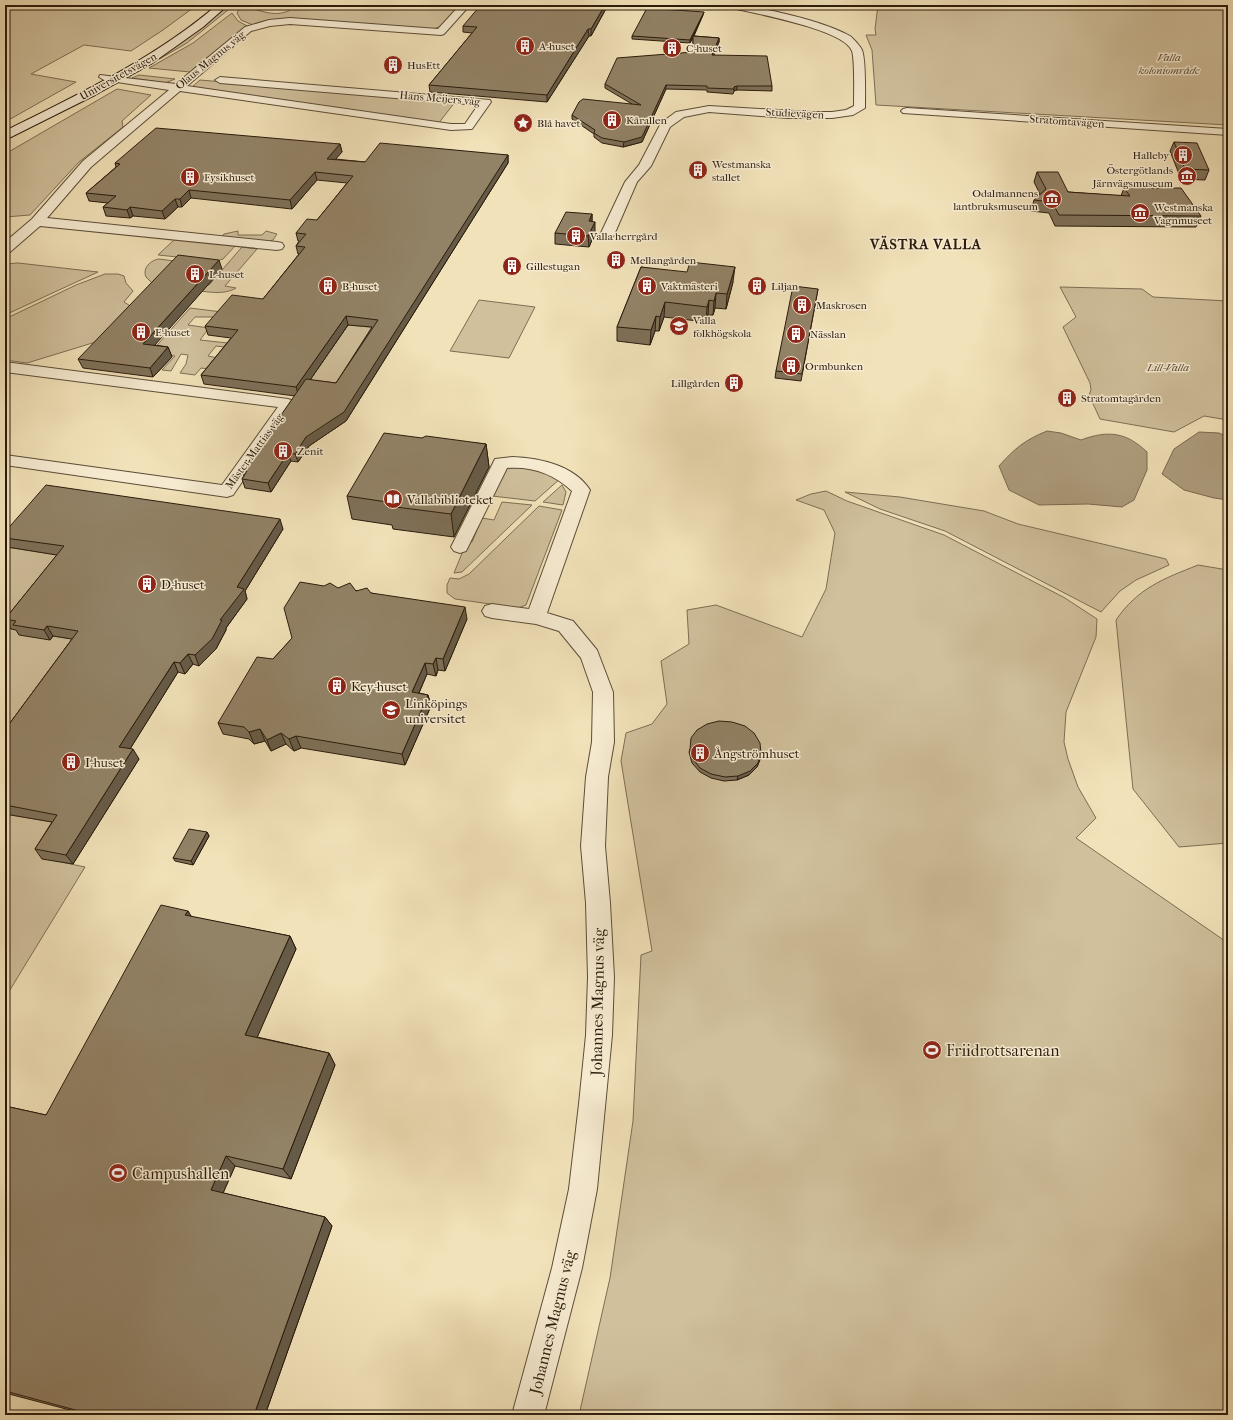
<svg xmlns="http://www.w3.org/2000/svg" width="1233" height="1420" font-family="'IM FELL French Canon',serif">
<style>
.green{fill:#d0c09c;stroke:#7d6e54}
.water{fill:#ae9e7e;stroke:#796a50}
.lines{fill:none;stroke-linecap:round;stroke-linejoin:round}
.minor-casing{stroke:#5c4d37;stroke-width:2}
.secondary-casing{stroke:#2a1b0c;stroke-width:2}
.minor{fill:#f7ecd2;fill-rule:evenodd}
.secondary{fill:#f7ecd2;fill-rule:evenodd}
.wall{fill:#7e7058;stroke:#2a1b0c;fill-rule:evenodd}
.shaded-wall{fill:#665b47;stroke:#2a1b0c}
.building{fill:#928266;stroke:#2a1b0c}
.labels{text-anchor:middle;stroke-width:3;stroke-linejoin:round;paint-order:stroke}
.far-poi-label{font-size:11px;fill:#2a1b0c;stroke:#f7ecd2;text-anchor:start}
.far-park-label{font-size:11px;font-style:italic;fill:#5c4d37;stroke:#f7ecd2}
.far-street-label{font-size:11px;fill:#2a1b0c;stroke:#f7ecd2}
.poi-label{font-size:13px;fill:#2a1b0c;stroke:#f7ecd2;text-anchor:start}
.far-district-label{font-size:14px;font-weight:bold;letter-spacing:1px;fill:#2a1b0c;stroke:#f7ecd2}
.near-street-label{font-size:16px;fill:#2a1b0c;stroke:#f7ecd2}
.near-poi-label{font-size:16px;fill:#2a1b0c;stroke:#f7ecd2;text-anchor:start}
</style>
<rect width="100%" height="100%" fill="#f2e2b9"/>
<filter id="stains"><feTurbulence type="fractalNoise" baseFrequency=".005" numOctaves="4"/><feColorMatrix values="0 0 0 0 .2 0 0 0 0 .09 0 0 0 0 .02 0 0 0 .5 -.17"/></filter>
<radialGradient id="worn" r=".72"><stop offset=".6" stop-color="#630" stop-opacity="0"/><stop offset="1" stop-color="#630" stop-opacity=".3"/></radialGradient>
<!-- green -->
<path class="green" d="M5 5H197L163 30 131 51 84 45 31 74 76 82 5 122Z
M292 5H461L442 26 433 29 288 19 253 25 241 20 237 13 240 6C257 8 273 19 290 10Z
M878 5H1218L1228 14V125L876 105 872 50 866 35H876L875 29Z
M233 6 187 43 142 69V68L206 24 224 9Z
M232 13 238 21 249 27 239 32 193 69 190 72 149 68 193 43Z
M139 75 175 79 165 83 132 78Z
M200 80 455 102 438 124 192 87Z
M117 89 151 95 122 121 123 127 79 162 30 215 5 217V154Z
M238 231V235H262L266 231 277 234 273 240 268 242 222 236 224 234Z
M175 239 236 245 223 259 217 261 158 255Z
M242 247 257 249 225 286 236 288C222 297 198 290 182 288L187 282 209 285Z
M159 259 183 262 152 283 146 277C142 268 151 260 159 259Z
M18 263 98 272 5 315V264Z
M105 274H118L124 276 126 283 133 291 124 302 132 307 99 341 27 363 5 360V319L76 285Z
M1060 287 1142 289 1153 297 1228 301V420L1204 416 1174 432 1100 419 1089 395 1091 390 1090 383 1063 327 1076 317Z
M479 300 535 307 509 358 450 351Z
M190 308 222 312 218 317H195L188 325 209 328 200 340 228 343 224 347 216 346 208 356 218 358 209 369 201 368 195 375 180 373 186 364 188 355 181 354 171 371 162 370 175 356 151 352Z
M348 325 379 328 338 392 305 387Z
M518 465 561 478 535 501 492 496 505 469Z
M562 485 566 492 563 505 543 502Z
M826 491 847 501 944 535 1065 598 1097 619 1096 637 1066 712 1064 742 1068 759 1078 787 1096 818 1076 838 1228 943V1415H579L610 1278 633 1121 641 955 652 951 621 761 626 733 652 724 667 704 661 661 689 644 687 610 716 605 802 637 826 589 835 533 824 510 796 500 811 494Z
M845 492 900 497 984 511 1018 524 1166 559 1169 565 1136 580 1120 591 1101 612 945 531 880 509Z
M502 502 532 505 462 572 454 573 467 541 472 542 482 518 494 520Z
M539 506 562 510 526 605 518 608 455 599 447 593V585L450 578 459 579 469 574Z
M7 547 69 557 22 631 50 640 53 636 132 649 5 735V549Z
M1198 565 1228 570V843L1179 847 1133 789 1116 620C1138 588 1163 579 1198 565Z
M5 814 64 824 42 858 85 867 5 998Z"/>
<!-- water -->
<path class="water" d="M1047 431 1061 433 1081 440C1108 430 1126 432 1147 452V470L1134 500 1122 507 1088 504 1039 505 1009 490 999 466C1015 448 1025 440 1047 431Z
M1199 432 1219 433 1228 437V500L1214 498 1184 490 1162 474 1174 449Z"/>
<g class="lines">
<defs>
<path id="minor" d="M460 5H470L444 34 441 35 290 24 270 26 251 31 187 86 451 124H465L478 105 220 83 215 80 220 77 490 100 491 102 472 129 451 130 180 91 91 167 47 218 277 242 282 243 284 246 282 249 277 250 40 226 10 252 5 253V242L32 219 83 161 169 90 104 80 99 77 100 75 176 84 245 27 269 20 290 18 438 29Z
M726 5C757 5 824 21 850 36 854 39 860 46 862 50 866 60 865 96 865 108L853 115 832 118H788L709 112 684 117 670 127 651 166 637 182 614 235 612 238H602L600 235 625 182 639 165 661 123 676 112 709 106 811 112H832L846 110 854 106C854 96 855 60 852 51 844 29 752 13 728 7Z
M1222 5H1228V9Z
M907 108 1228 129V135L903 113 901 111 903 109Z
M5 362 288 399 294 401 296 404 233 495 227 497 5 465V455L222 485 278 407 5 372Z
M512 457C539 458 574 465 590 490L547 613 573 621 597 650 613 692 614 742 608 777 605 846 610 903 614 977 612 1035 597 1189 582 1268 544 1415H512L552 1268 569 1189 579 1104 586 1035 588 977 586 903 581 846 586 777 592 742 593 692 581 658 559 631 536 624 492 618 485 616 482 611 485 606 492 604 529 609 572 491C554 474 532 466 507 468L466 551 460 553 454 551 451 547 495 459Z"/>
<path id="secondary" d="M217 5H228L203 27 151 64 95 95 5 140V131C79 94 154 59 217 5Z"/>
</defs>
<!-- minor casing -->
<use href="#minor" class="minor-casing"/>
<!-- secondary casing -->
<use href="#secondary" class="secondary-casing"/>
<!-- minor -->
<use href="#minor" class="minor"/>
<!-- secondary -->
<use href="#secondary" class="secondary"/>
</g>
<!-- wall -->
<path class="wall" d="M495 5H608L591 36H589L547 102 430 92 429 85 472 33 463 32V26L493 8Z
M703 15 694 36 719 38V42L714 55 772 86V91L737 90 734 91 733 94 707 92V90L666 89 642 142 623 147 602 143 594 137V134L572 119V115L632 104 605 88V84L693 52V38L690 43 632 39V36Z
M1174 142 1209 170 1205 180 1181 179 1170 151Z
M340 144 342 152 335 159 365 162 508 155V163L346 421 309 446 298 462 291 461 271 492 245 488 242 479 244 475 243 470 295 396 204 384 201 375 231 338 208 335 205 326 263 299 299 254H298L296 246 299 241H298L296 233 317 220 347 183 317 180 292 209 191 198 182 207H178L165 219 133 216 130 218 106 216 103 207 108 203 89 201 86 193 116 167 115 163ZM348 325 372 327 336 383 310 380Z
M1037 172 1068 192 1121 196 1124 188 1201 216 1196 227 1055 226 1049 213 1031 211 1034 200 1040 194 1034 182Z
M592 214V222L595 233 589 247 555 244V233Z
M641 267 733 282 726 309 715 308 713 315H708L706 322 664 317 659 331H655L650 345 617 341V327Z
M222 269 154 345 168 347 172 357 153 377 83 368 78 359Z
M818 289 801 381 775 378 776 371Z
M422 438 486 444 489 467 454 537 393 529 392 525 352 519 347 496Z
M283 529 245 591 247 599 226 628V630L216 649 199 666 193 664 185 674 178 672 130 749 139 759 73 864 42 859 35 849 52 822 5 814V727H7L72 639 53 636 50 640 19 635 16 630 11 629 5 619 57 555 7 547 5 544V532Z
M338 588 371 593 467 619 445 671 438 670 436 676 427 674 419 693 428 695 431 706 405 765 301 748 294 751 286 744 271 751 265 741 254 744 249 739 223 734 218 723 273 659Z
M690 749 761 757 757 767 749 775 737 780 724 781 711 778 700 772 692 763 689 752Z
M207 832 209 836 193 865 175 861 173 858Z
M188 911 191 917 290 936 296 949 257 1037 329 1053 335 1065 291 1179 235 1166 223 1193 325 1217 332 1226 265 1415H89L5 1393V1106L46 1115Z"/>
<!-- shaded-wall -->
<path class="shaded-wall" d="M605 5H608L591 36V29Z
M704 12 703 15 690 43V40Z
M588 29 589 36 547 102V95Z
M719 38V42L712 59V55Z
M666 85V89L642 142 623 147 624 142Z
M737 86V90L734 91V87Z
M340 144 342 152 329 167 327 159Z
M508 155V163L346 421 309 446 298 462 295 454 306 437Z
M315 172 317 180 292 209 290 200Z
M189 190 191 198 182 207 180 199Z
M175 199 178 207 165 219 162 211Z
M130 207 133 216 130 218 127 210Z
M592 214V225L589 221Z
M595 222V233L589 247 588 236Z
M219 260 222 269 147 354 143 344Z
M735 267 733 282 726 309 727 294Z
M716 293 715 308 713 315 714 301Z
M709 300 708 315 706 322 707 307Z
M665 302 664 317 659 331 660 317Z
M346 316 348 325 299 396 296 387Z
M656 316 655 331 650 345 651 330Z
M168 347 172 357 153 377 150 368Z
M486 444 489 467 454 537 451 514Z
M288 453 291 461 271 492 268 483Z
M280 519 283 529 245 591 247 599 226 628V630L216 649 199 666 195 655 220 620 237 587Z
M465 607 467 619 445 671 443 659Z
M47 626 53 636 50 640 44 630Z
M188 654 193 664 185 674 180 663Z
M436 658 438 670 436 676 433 664Z
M174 662 178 672 125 757 119 747Z
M425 663 427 674 414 704 412 692Z
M428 695 431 706 405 765 402 754Z
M260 729 265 741 254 744 249 732Z
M281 733 286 744 271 751 267 740Z
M296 736 301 748 294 751 289 739Z
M133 749 139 759 73 864 66 855Z
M761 753V757L757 767 749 775 737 780 738 776Z
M207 832 209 836 193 865 191 861Z
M188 911 196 924 185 915Z
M290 936 296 949 253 1047 245 1035Z
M329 1053 335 1065 291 1179 283 1169Z
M226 1156 235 1166 220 1200 211 1190Z
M325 1217 332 1226 265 1415H254Z"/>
<!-- building -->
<path class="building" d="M495 5H605L591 29H588L547 95 429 85 477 27 463 26 479 7 493 8Z
M647 8 704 12 690 40 632 36Z
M693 36 719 38 712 55 767 56 772 86H737L734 87V89L707 88V86L666 85 642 137 624 142 602 138 594 133 595 130 572 115 579 102 583 99 641 105 605 84 617 58 693 52Z
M156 128 340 144 327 159 365 162 380 143 508 155 344 412 306 437 295 454 288 453 268 483 242 479 247 471 243 470 306 379 336 383 378 320 346 316 296 387 201 375 238 330 205 326 232 295 263 299 305 247 296 246 306 234 296 233 307 219 317 220 353 176 315 172 290 200 189 190 180 199H175L162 211 130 207 127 210 103 207 116 196 86 193 120 164 115 163Z
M1174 142 1197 143 1209 170 1185 169Z
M1037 172H1058L1068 192 1130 196 1124 188H1181L1201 216 1059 215 1052 202 1034 200 1046 189Z
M566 212 592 214 589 221 595 222 588 236 555 233Z
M178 255 219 260 143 344 168 347 150 368 78 359Z
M690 262 735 267 727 294 716 293 714 301 709 300 707 307 665 302 660 317 656 316 651 330 617 327 641 267 687 272Z
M793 286 818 289 802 374 776 371Z
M384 433 422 438 426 436 486 444 451 514 388 506 387 502 347 496Z
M46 485 280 519 237 587 244 589 220 620H222L212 639 195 655 188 654 180 663 174 662 119 747 133 749 66 855 35 849 57 815 5 805V727H7L78 631 47 626 44 630 13 625 16 621 5 619 64 546 5 538V532Z
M300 582 324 586 330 583 338 588 350 583 356 591 367 588 371 593 465 607 443 659 436 658 433 664 425 663 412 692 428 695 402 754 296 736 289 739 281 733 267 740 260 729 249 732 244 727 218 723 257 657 273 659 292 638 284 608Z
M719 721 732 722 745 726 754 733 760 743 761 753 758 763 750 771 738 776 725 777 711 774 700 768 693 759 690 749 691 738 697 730 707 724Z
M189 829 207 832 191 861 173 858Z
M161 905 188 911 185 915 290 936 245 1035 329 1053 283 1169 226 1156 211 1190 325 1217 254 1415H94L5 1391V1106L46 1115Z"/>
<!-- icons -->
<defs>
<symbol id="building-disc" viewBox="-11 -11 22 22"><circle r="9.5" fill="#8f2418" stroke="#f7ecd2"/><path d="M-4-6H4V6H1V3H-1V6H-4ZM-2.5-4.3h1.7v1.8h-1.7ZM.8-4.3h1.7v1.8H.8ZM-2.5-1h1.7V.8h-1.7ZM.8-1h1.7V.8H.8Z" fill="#fff"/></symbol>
<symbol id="sight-disc" viewBox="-11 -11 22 22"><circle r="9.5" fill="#8f2418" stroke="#f7ecd2"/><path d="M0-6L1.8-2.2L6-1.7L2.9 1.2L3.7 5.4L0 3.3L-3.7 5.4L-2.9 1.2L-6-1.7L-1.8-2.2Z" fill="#fff"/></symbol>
<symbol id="museum-disc" viewBox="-11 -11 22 22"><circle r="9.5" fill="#8f2418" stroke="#f7ecd2"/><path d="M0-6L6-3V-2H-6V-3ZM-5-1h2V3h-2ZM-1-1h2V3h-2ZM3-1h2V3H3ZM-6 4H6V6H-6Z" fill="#fff"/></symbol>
<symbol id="university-disc" viewBox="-11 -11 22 22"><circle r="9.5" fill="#8f2418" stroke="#f7ecd2"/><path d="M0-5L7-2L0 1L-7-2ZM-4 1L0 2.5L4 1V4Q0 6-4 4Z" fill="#fff"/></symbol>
<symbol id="library-disc" viewBox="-11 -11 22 22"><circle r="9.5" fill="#8f2418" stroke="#f7ecd2"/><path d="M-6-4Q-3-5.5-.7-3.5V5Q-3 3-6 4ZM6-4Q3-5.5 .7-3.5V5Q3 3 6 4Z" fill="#fff"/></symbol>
<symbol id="stadium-disc" viewBox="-11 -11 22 22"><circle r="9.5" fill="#8f2418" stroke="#f7ecd2"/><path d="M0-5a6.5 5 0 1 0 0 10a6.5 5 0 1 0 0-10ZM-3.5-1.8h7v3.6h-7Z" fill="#fff"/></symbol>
</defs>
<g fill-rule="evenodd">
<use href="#building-disc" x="514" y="35" width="22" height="22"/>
<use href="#building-disc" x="661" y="37" width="22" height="22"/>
<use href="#building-disc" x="382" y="54" width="22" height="22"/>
<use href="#building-disc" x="601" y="109" width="22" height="22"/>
<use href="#sight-disc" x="512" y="112" width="22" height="22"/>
<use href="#building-disc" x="1172" y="144" width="22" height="22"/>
<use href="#building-disc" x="687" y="159" width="22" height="22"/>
<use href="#museum-disc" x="1176" y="165" width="22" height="22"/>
<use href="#building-disc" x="179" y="166" width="22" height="22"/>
<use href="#museum-disc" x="1041" y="188" width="22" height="22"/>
<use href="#museum-disc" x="1129" y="202" width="22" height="22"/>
<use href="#building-disc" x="565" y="225" width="22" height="22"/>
<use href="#building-disc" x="605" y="249" width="22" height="22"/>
<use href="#building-disc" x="501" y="255" width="22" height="22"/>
<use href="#building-disc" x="184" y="263" width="22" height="22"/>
<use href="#building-disc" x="317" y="275" width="22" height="22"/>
<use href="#building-disc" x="636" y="275" width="22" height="22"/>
<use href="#building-disc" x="746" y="275" width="22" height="22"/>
<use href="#building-disc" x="791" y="294" width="22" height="22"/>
<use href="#university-disc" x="668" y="315" width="22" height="22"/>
<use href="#building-disc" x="130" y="321" width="22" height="22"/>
<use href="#building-disc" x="785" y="323" width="22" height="22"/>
<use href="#building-disc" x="780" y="355" width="22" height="22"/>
<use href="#building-disc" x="723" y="372" width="22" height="22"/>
<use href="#building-disc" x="1056" y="387" width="22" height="22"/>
<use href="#building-disc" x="272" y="440" width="22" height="22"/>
<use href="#library-disc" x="382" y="488" width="22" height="22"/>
<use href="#building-disc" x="136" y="573" width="22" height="22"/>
<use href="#building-disc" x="326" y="675" width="22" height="22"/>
<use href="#university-disc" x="380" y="699" width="22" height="22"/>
<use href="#building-disc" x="689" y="742" width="22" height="22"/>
<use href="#building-disc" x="60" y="751" width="22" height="22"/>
<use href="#stadium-disc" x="921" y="1039" width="22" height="22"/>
<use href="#stadium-disc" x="107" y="1162" width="22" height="22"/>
</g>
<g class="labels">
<!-- far-poi labels -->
<g class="far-poi-label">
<text x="539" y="50">A-huset</text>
<text x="686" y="52">C-huset</text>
<text x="407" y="69">HusEtt</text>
<text x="626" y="124">Kårallen</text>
<text x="537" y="127">Blå havet</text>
<text x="1169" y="159" text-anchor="end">Halleby</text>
<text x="712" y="168">Westmanska<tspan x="712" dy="13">stallet</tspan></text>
<text x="1173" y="174" text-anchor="end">Östergötlands<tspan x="1173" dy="13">Järnvägsmuseum</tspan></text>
<text x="204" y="181">Fysikhuset</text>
<text x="1038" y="197" text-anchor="end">Odalmannens<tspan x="1038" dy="13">lantbruksmuseum</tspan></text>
<text x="1154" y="211">Westmanska<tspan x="1154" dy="13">Vagnmuseet</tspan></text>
<text x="590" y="240">Valla herrgård</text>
<text x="630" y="264">Mellangården</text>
<text x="526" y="270">Gillestugan</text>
<text x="209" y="278">L-huset</text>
<text x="342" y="290">B-huset</text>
<text x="661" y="290">Vaktmästeri</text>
<text x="771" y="290">Liljan</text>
<text x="816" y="309">Maskrosen</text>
<text x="693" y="324">Valla<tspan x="693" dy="13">folkhögskola</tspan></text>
<text x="155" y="336">E-huset</text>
<text x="810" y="338">Nässlan</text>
<text x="805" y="370">Ormbunken</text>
<text x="720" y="387" text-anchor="end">Lillgården</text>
<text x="1081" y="402">Stratomtagården</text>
<text x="297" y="455">Zenit</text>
</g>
<!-- far-park labels -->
<g class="far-park-label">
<text x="1169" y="61">Valla<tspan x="1169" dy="13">koloniområde</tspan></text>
<text x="1168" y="371">Lill-Valla</text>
</g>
<!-- far-street labels -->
<g class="far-street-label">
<text transform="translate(210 60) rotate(-39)" y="4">Olaus Magnus väg</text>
<text transform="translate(118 76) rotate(-29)" y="4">Universitetsvägen</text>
<text transform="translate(440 98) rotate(5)" y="4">Hans Meijers väg</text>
<text transform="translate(795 113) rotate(3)" y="4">Studievägen</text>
<text transform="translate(1067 121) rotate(4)" y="4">Stratomtavägen</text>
<text transform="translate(254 451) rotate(-54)" y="4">Mäster Mattias väg</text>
</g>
<!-- poi labels -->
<g class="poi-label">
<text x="407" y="504">Vallabiblioteket</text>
<text x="161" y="589">D-huset</text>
<text x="351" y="691">Key-huset</text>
<text x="405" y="708">Linköpings<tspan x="405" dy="15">universitet</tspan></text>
<text x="714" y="758">Ångströmhuset</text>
<text x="85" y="767">I-huset</text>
</g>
<!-- far-district labels -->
<g class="far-district-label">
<text x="926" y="249">VÄSTRA VALLA</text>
</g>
<!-- near-street labels -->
<g class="near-street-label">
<text transform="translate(597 1002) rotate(-89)" y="6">Johannes Magnus väg</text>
<text transform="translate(552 1322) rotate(-76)" y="6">Johannes Magnus väg</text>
</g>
<!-- near-poi labels -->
<g class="near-poi-label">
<text x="946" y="1056">Friidrottsarenan</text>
<text x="132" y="1179">Campushallen</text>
</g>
</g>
<!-- margin -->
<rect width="1233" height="1420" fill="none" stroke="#f2e2b9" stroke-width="20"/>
<rect x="6" y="6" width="1221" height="1408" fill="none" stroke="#2a1b0c" stroke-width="2"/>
<rect x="10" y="10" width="1213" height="1400" fill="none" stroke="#2a1b0c"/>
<rect width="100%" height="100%" filter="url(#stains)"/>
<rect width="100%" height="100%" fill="url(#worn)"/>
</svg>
